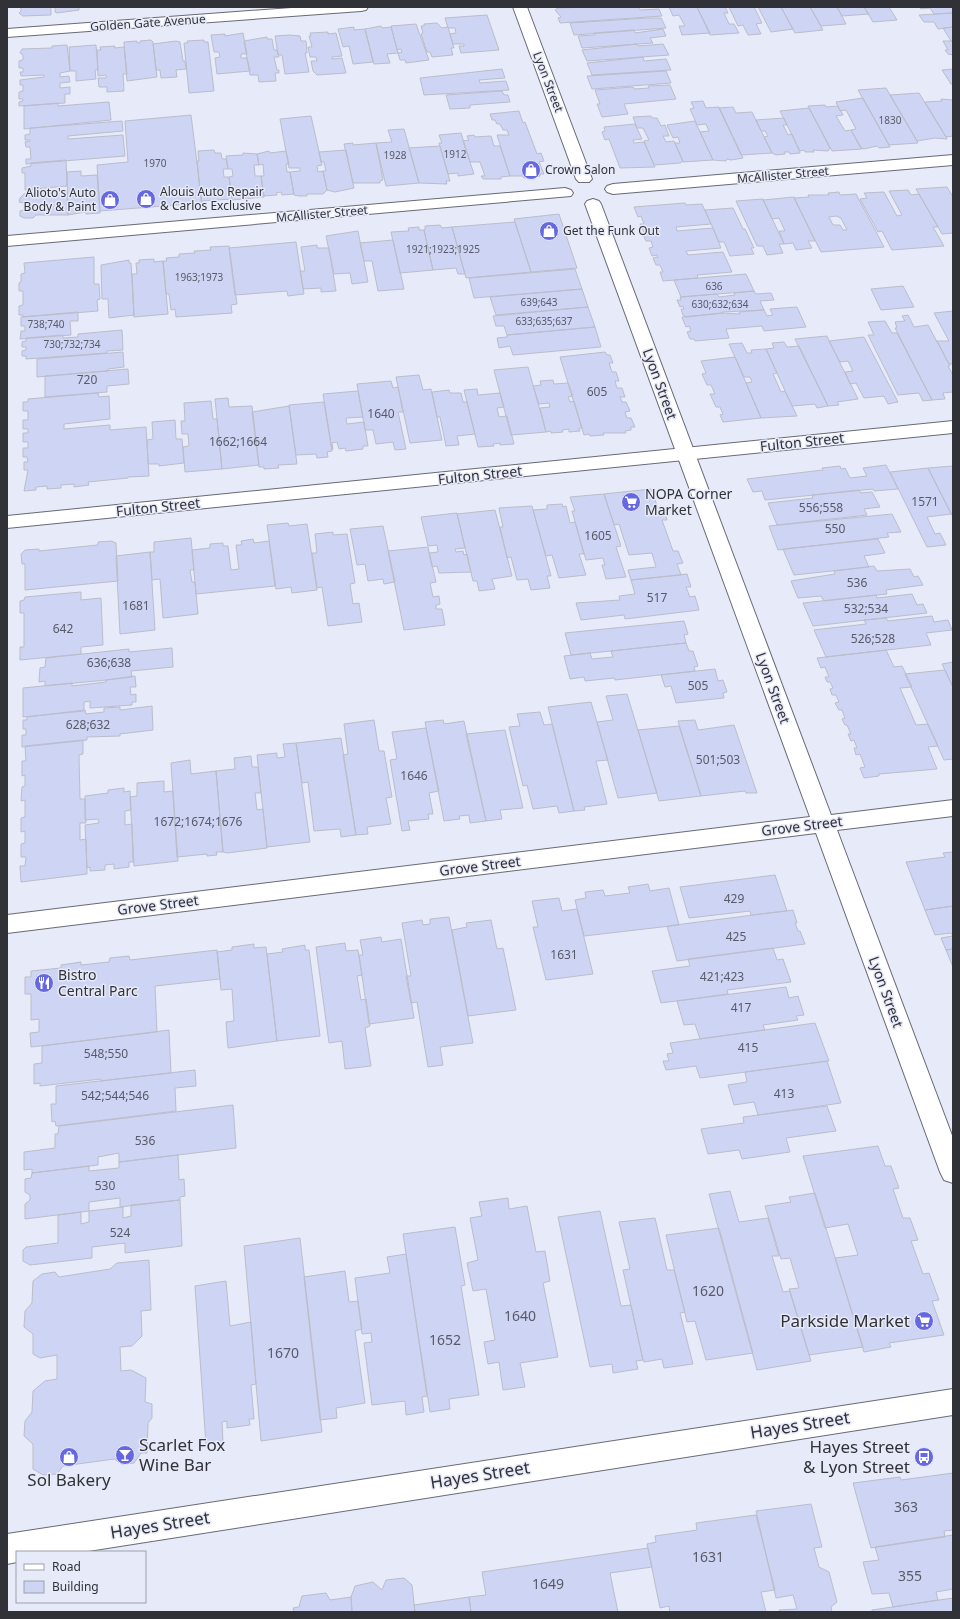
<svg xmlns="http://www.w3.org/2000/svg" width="960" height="1619" font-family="'Noto Sans',sans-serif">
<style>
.building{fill:#ced4f4;stroke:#bbbdcb;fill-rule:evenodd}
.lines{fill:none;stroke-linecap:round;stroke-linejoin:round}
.street-casing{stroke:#686a76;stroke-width:2}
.secondary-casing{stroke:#686a76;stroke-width:2}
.street{fill:#fff;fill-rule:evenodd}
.secondary{fill:#fff;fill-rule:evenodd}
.labels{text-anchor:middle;stroke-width:3;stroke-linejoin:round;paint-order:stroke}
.far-number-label{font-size:10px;fill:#585a67}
.far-street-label{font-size:12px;fill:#313238;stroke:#e7eaf8}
.far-poi-label{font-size:12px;fill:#313238;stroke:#e7eaf8;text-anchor:start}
.number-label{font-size:12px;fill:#585a67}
.street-label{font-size:14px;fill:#313238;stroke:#e7eaf8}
.poi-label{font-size:14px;fill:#313238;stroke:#e7eaf8;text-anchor:start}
.near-number-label{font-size:14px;fill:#585a67}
.near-poi-label{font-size:17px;fill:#313238;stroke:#e7eaf8;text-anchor:end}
.near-street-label{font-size:17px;fill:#313238;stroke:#e7eaf8}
</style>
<rect width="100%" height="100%" fill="#e7eaf8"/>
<!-- building -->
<path class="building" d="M21 7H51V15L23 16 19 13 21 11Z
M55 7H79V10L57 13 55 12Z
M590 7H638L640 10 659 9 662 16 560 23 558 18 561 17 555 10 558 8Z
M669 7H697L710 33 682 35 679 26H685L679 15 673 16Z
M697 7H725L728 13H724L729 24H734L739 33 710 35Z
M729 7H754L762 23 756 24 761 34 748 35 743 25 738 26Z
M758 7H781L793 29 771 32Z
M781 7H810L823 30 795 33Z
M810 7H837L846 24 821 26Z
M837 7H864L869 14 842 16Z
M864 7H889L897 20 873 22Z
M919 7H953V13L934 14 930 8 921 9Z
M953 13V27L938 29 934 22H924L919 15Z
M487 15 499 50 461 53 459 46H464V44H453L450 34 456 33 455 28H448L445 18Z
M648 18H661L666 28 574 35 570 23Z
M437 23 442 28 448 27 454 48H451L453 55 432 57 430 52H427L421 34 423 33 421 26H424V24Z
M416 24 429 60 406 63 405 60H400L398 53 402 52 401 49 397 50 391 26Z
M381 26 382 28 391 27 398 53 387 54 390 63 374 64 365 29Z
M354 27V30L365 29 373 62 353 64 349 46 343 47 338 29Z
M953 27V41H951L943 28Z
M663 29 666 36 650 38 653 43 582 48 578 36 595 35 594 33 634 30 635 33Z
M328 32V34L336 33 342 56 332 57V59L342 58 346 73 317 75 313 71 311 61H317L316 57H310L308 47H312L309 36H311L310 33Z
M243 33 247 54H241V58H247L250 71 217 74 215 58 220 57 219 52H214L211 35 225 34V36Z
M289 35 300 36 301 41H306L307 53H305L309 72 285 74 282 55H278L275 36Z
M267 37V39H272L274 50H277L279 57H274L277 70H279V73H275L276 81 259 82 258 75H250L244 41Z
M151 40 153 42 157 77 127 81 124 42 137 41V43H140V41Z
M204 40V42H208L214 91 189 93 184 43H188L187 41Z
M176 41 180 42 183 61H185L186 69 176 70 177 77 161 78 160 70H156L153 44Z
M943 41H953V55L948 54 945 50H948Z
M637 44 638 46 663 44 669 55 587 61 582 50Z
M67 45 70 71 60 73V77L69 76 70 82 60 83V88L70 87V94H65V103L19 106V102L23 101V99H19V92L23 91V85H20V80L44 77V75L21 76 20 72H23V68H19V61L23 60V55L20 53 22 49 52 48V46Z
M96 45 98 70H95L96 79 76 81V71H70L69 47Z
M115 46 114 48 124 47 127 74H123L124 91 107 92V87H99L98 78H106V75L98 76 97 50H101L100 47Z
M643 57 644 61 666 59 671 70 592 75 587 63Z
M502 69 505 78 479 80 480 83 506 81 509 90 424 95 420 78Z
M953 69V84H951L942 70Z
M666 71 671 83 592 89 587 76Z
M670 85 676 99 624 104 628 114 602 117 597 104H600L595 90 633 87 634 89 649 88 648 86Z
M886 88 917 141 918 143 889 145 858 90Z
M502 91 504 95H508L510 102 470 105V108L450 109 446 95Z
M919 93 946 137 947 139 935 138 917 141 890 95Z
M863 98 889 145 890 147 879 148 877 146 864 149 860 147 851 130 856 129 846 110 840 111 836 102Z
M941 99 953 100V136L946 137 925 102 942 101Z
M703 101 706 108 719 107 743 158 731 160 727 159 726 161 713 160 700 132 709 131 706 124 697 125 690 109 694 108 691 102Z
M109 102 111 120 24 129V106L58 103V106Z
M825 105 826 107 838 106 843 115 836 116 845 131 851 130 862 149 832 151 808 106Z
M733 107 736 113 752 112 772 153 741 155 719 108Z
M809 108 830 148 828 151 813 150 814 152H805L804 150 800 151 780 111Z
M519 111 523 123 525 122 537 154 541 153 544 161 539 162 544 174H540V176L524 178 523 176H510L497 135H509L507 130H503L500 124H497L495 120H492L490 114Z
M191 115 202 203 100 211 97 165 128 162 125 121Z
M311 116 322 165 317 166 318 172 323 171 327 190 323 194H307V196H299L294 195 290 172 300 171V168H289L280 119Z
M651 116 652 118H657L661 126 665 125 669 136H663L666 142 674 141 683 161 680 163 654 165 644 141 649 140 643 128H637L633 117Z
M784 118 787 125H783L788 135 792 134 800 153 790 154 789 152H784L785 154 776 155 772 153 764 137 768 136 765 131H761L756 120Z
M122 121 123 131 68 136V139L123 135 125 156 26 164V159H31L30 147H26L25 142 30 141V140H25V135L30 134V128Z
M695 121 713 160 683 162 675 143H680L678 137 673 138 667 125Z
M635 124 642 139 633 140 634 143 644 142 655 167 620 168 609 139 605 140 602 132 605 131 604 127Z
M404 129 419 183 386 186 376 143 392 142 388 130Z
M461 133 470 162 474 174 458 176V173L448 174 439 143H442L439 135Z
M474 135 475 137 491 136 494 146H500L510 176 501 177V179H483L481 176H485L480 162H470L463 141 469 140 467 136Z
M353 143V145L376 143 383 180 380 181V183H353L344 144Z
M440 146 450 181H446L447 184 419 183 409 148Z
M214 150 215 153H221L222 159H226L228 169H223L224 177H229L232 199 201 201 197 161H199L198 151Z
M346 150 354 188 335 192 327 190 323 171H326L324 162H321L319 152Z
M269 151 270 153 286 151 289 164H286L287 172H290L294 194 282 195 281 192 276 193 277 195 264 196 261 176H264L263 164 259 165 257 154Z
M243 153 257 154 259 165H254L255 176H261L264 197 232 200 229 177 233 176 232 169H228L226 156 243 155Z
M66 160 67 186 25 190V173H22V168L31 166V163Z
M81 171V176L97 175 100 213 86 214 85 212 68 215 67 172Z
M947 187 953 197V233L942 234 916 189Z
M908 190 911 195 919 194 938 227H933L944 246 892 250 882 231 878 232 860 199 867 198 864 193 884 192 897 216 902 215 889 191Z
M67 191 68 215H36L33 218H24L20 216V211L24 210V203L19 202 20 198 24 194Z
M839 192 840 195 856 194 884 247 821 252 794 198 809 197 808 195H829L828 193ZM836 216 841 218 847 230H843L840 225H833L829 217Z
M794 197 815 241H808L812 248 796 250 793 243 784 244 779 231H785L779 218 772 219 763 200Z
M763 199 784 244H779L783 253 767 255 763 246H757L736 201Z
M685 203 686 205 702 204 711 224 676 227 677 231 713 228 721 248 686 251 688 255 723 252 732 272 697 275 698 278 663 281 660 272H663L660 265H656L653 258 658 257 657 255 652 256 649 248 653 247 651 241H646L643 235 648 234V232H644L640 224H644L641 216 638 217 634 207Z
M733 208 743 229H745L754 248H751L754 254 730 256 724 242H719L705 210Z
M559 214 577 268 531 272 514 219Z
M515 222 531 272 466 278 452 227Z
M440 225 442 228 452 227 465 274H458L456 268 433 270 424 230H425V226Z
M419 227V230H424L433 270 400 273 391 232 409 231 408 228Z
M358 231 368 282 352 284 350 273 334 274 326 236Z
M393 240 404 289 378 291 372 261H364L360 243Z
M296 242 304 294 288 296 287 291 235 295 229 248Z
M317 245V248H329L336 291 321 292V288L303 289 300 271H305L301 247Z
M229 246 237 304 231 305 232 313 176 317 175 309 171 310 169 294H166L163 261H167L166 258 179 257V254L195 253 194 251 211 250 210 247Z
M94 257V284H99L100 299 97 300 98 311 23 317V315H19V306L23 305V291H19V283L21 282V274L25 273 24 263Z
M154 259V262L163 261 168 314 134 317 132 274H137L136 263H139V260Z
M129 260V263H131L134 315 109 318 108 299H102L101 265Z
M575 269 582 289 474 298 469 278Z
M746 274 754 291 681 297 674 280Z
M903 286 914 307 881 310 871 289Z
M582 289 588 307 496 315 490 297Z
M754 291 756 294 771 293 774 300 760 301 764 310 722 312 723 313 686 317 683 315 681 309H684L683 306 680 307 677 300H681L680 297 717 294 719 297 735 295 734 293Z
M588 307 595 327 507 335 504 326H496L493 316Z
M797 307 806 327 764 331 762 326 726 329 729 338 695 341 694 339H690L687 332 691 331 689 326 686 327 682 317 723 313 740 314 739 312 764 310 767 316 773 315 770 309Z
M953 311V364H949L937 341H949L934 313Z
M78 312V321H70L71 335 20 339 21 331H25V326H21V317Z
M908 315 914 327 928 325 950 366H948L953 375V392L943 393 945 399 932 400 895 328H897L895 322 905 321 902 316Z
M885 321 892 333H897L932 400 923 401 919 393 898 395 868 335H874L868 322Z
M595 327 601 347 513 355 510 346 499 348 497 338 507 337V335Z
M122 330 123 350 107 351V353L26 359V356H22V351L26 350V347H22V342L26 341V338L63 335V338L78 337V334Z
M827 336 829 341 858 399 837 402 839 405 828 406 795 339Z
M864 337 898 402 888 404 884 396 864 398 856 383 850 384 845 372 853 371 848 361 840 362 829 341Z
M784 342 787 347 799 346 828 406 817 408 815 404 792 406 766 349 774 348 772 343Z
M742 343 747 353H752L751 350 766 349 777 373 773 374 781 392 785 391 797 416 761 418 746 383 752 382 750 377H744L729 344Z
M123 352 124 367 108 369V371L37 377V359Z
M605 352 607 355H610L613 363H609L612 372H616L619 381H615L617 388H622L625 397H620L622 402H626L630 411 625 412 627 418H631L635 427H631V430L625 431 626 433H603L604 435 590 436 589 434 584 435 560 357Z
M735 357 746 383 761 418 723 422 720 415 723 414 720 407H716L710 394H715L711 385H707L702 374 706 373 701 361Z
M528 367 546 432 511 435 494 370Z
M128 369 129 384 107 386V392L45 397V376Z
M419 375 423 390 431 389 442 440 410 443 396 377Z
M553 380 554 384 568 383 573 396 568 397 570 402 574 401 582 428H579L580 431 569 432V429L562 430 563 432 551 433V431L546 432 540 408 550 407 549 403 539 404 533 386 541 385 540 381Z
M391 381 393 388 398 387 403 412H398L406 449 395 450 393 442 376 444 373 430H365L357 384Z
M477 389 478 395 500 393 504 407 497 408 499 417 507 416 514 444 500 445V443L493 444 494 446 478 447 464 390Z
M449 390 450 393H461L463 402H467L475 434 457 436 459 445 446 446 440 417H437L432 392Z
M358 391 363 417 346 418 347 424 364 422 368 446H363V449L346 451 345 448 339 449 337 442 332 443 333 449 332 450 323 394Z
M98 393 99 397 109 396 110 419 64 424V429L110 425V430L146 427 149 476 128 477V478L88 482 89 485 74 487V484L61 485V488L47 489V486L36 487V490L24 491 28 470H24V462H28L27 457H23V448H28V442H23V433H28V429H23V420H28V411H23V402H28V399Z
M228 398 229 407 252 406 259 465 222 469 215 399Z
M211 401 213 419H217L222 469 185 472 183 447 189 446 188 434H182L181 421H185L184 403Z
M324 402 332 451 327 452 328 457 317 458 316 454 296 455 289 405Z
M289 406 297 464 278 465 279 468 264 469V467H259L252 412Z
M175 420 176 439H182L184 463 159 466V464H148L147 440 153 439 152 422Z
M886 465 898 489 874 491 873 489 765 500 762 491 753 492 747 479 823 470 822 468 840 466 841 469 845 468 850 478 867 476 863 468Z
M953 466V517L928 468Z
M928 468 951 514 927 517 935 534 940 533 946 545 927 547 890 472Z
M651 489 658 508 663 507 667 520H662L673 551H678L683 563 677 564 681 575 631 580 628 570 656 567 652 553 629 555 619 524 614 525 604 494Z
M859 490 861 493 872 492 880 507 864 509 867 515 777 525 768 503 813 498 812 495Z
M604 494 621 546 616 547 626 577 606 579 602 565H605L603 558 586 560 572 511H575L570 497Z
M562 504 563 507 566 506 570 523 575 522 584 554H579L586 575 559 578 552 555 546 556 533 510 547 509V505Z
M532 506 551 576H547L550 588 531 590 528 579 517 580 511 557 507 558 500 527H503L499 508Z
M495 510 512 576 492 579 495 589 479 591 477 581H473L457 514Z
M457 513 465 548 455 549 456 552 463 551 464 555 467 554 471 572 439 573 437 566 432 567 429 553 438 552 437 545 428 546 421 517Z
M892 514 901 532 887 533 889 537 778 550 769 526Z
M288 523 289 526 307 524 317 590 292 593 291 587 276 589 267 525Z
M383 526 395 582 384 584 383 579 368 581 365 564 357 565 350 529Z
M333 532V535L347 534 355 583 350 584 353 604 359 603 362 622 328 626 322 587 317 588 312 553H317L315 534Z
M191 538 194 570H190L192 582H195L198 614 163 618 160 579 152 580 150 552H154V542Z
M253 539 254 543 269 541 275 586 196 594 192 550 210 548V544L223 543V546H228L231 570 239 569 236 545H242L241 541Z
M878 539 885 553 864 556 869 567 794 575 783 549Z
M111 541 116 543 118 581 25 590V564H22L21 554 25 550 39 549V551L98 545V542Z
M428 547 436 582 430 583 433 597 439 596 440 604 436 605V609H442L445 625 404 630 388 551Z
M150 552 155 630 120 634 116 556Z
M874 566 877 571 910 569 914 577 918 576 923 585 886 590 887 594 824 601 821 596 798 598 791 581 835 574 834 571Z
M687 574 691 587H686L690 597 695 596 699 610 625 619 624 615 581 620 576 603 620 600 619 596 635 594 631 580Z
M81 592V600L101 598 103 645 81 647V654L20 660V647H24V613H20V601L24 600 25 597Z
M912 594 917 605 923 604 927 613 813 626 803 603 876 595 877 598Z
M932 616 934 622 948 620 952 630 926 633 931 645 826 657 814 630 866 624 864 620 886 618 888 621Z
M684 621 688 634 684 635 686 643 611 651 571 655 565 633Z
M686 643 689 651H693L698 666 694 667 695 671 615 680 614 678 585 681 584 677 570 679 564 656 590 653 592 659 613 657 611 651Z
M172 648 173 667 131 671 132 677 106 680 45 686V681L39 682 40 668 45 667 46 658 129 649V652Z
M886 650 894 667 902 666 912 687 900 688 916 725 928 724 938 746 928 747 937 769 879 774V776L864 778 860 768 865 767 860 754 856 755 854 748H857L854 740 851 741 848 734H851L847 725H845L842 719 845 718 842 710H839L835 703 839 702 836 695H832L830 689 833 688 830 682H827L825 677H829L825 667 821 668 817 658Z
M953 662V687L942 664Z
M715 669 718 681 723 680 727 692 723 693 724 698 676 703 671 686 665 687 661 675Z
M945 670 953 687V759L944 760 905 674Z
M135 676 136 687H130L131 695 136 694V702H132V705L90 708V701L84 702V711L23 717V688L72 683V686L106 682V680Z
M627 694 657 793 618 798 597 722 613 720 606 696Z
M591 702 608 760 596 761 607 804 584 807 585 810 574 811 548 707Z
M152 706 153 730 120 734V736L87 737V740L22 747V735H26V729H23V720H27V717L85 710 86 714 104 712V708L120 707V710Z
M540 712 544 725 552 724 574 811 559 813 557 806 533 809 527 785 523 786 509 727 520 726 517 714Z
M374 720 379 751H384L392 797 386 798 391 824 367 827 368 834 356 835 343 755 348 754 344 724Z
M443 720 444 724 464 721 486 821 470 823 469 815 459 816 460 819 444 821 425 722Z
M695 720 698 730 734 725 757 793H746L745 791 701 796 678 721Z
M679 726 701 796 659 801 638 730Z
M426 728 439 791 429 793 433 814H428L429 819 408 821 410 830 402 831 390 760 397 759 392 732Z
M505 730 523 808 500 810 502 819 486 821 466 734Z
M341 738 356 835 341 837 340 829 314 831 308 782 302 783 296 743Z
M83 740V754L79 755 80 799H85L86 823H80V840L86 839 87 874 21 882 20 866H25L26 857H21V844L25 843V831L21 832V818L25 817V800L21 801 22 787 25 786V775L22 776V761H26L25 746Z
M296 743 310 842 267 847 257 755 277 753V758L285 757 283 744Z
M251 756 252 767H258L261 793H255L257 810 263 809 267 848 227 853 223 852 216 771 235 769 234 758Z
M190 760 191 774 216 771 223 852H216L217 855 207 856V854L177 857 171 763Z
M164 781V792L173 791 178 861 134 866 130 797 137 796V783Z
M124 788V792L130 791 131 810 125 811V825L132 824 133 862H129V867L114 869V864L105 865V870L90 871V867L87 868 85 825 99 823 98 819 85 820V796L108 793V790Z
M953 852V906L925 910 906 862 945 857 943 853Z
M775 875 787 911 751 915 750 911 689 918 680 887Z
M648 884 650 891 669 888 679 925 584 936 575 900 586 898 585 892 603 890 605 896 630 893 628 887Z
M559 898 562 911 577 909 593 974 546 980 533 927H538L532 901Z
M953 906V936L951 933 935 935 925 910Z
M793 910 797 923H795L798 931H800L805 944 677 961 667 926Z
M449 917 473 1043 440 1047 443 1065 428 1067 417 1002 411 1003 406 976H411L402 923 422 920 423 925 430 924V919Z
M491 920 497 949 503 948 516 1010 468 1016 452 930 467 927 466 923Z
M953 936V949L946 950 941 938Z
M381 937 382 942 401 939 414 1018 369 1024 359 955H363L360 940Z
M345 943 346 951 358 950 362 975 357 976 361 1000 366 999 370 1026 365 1028 371 1066 345 1069 342 1041 329 1043 316 947Z
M254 944V948L266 947 277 1041 228 1048 226 1022 234 1021 232 989 221 990 217 952 232 950V947Z
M305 945V950H309L320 1036 277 1041 267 954 283 952 282 949Z
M773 948 777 960 783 959 791 982 727 990 728 994 661 1003 652 971 690 966 688 959Z
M953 949V967L946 950Z
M217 950 220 979 155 986 157 1032 31 1047 30 1033 39 1032V1019L31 1020V994H25V977H31V971L61 968V965L81 962V965L109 962 110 958 129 956 130 960Z
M786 987 789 998 798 996 804 1015 796 1016 798 1020 763 1025 765 1030 700 1039 695 1024 684 1025 677 1001Z
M815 1023 829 1061 700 1078 696 1066 666 1070 663 1061H669L667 1054 673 1053 670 1043Z
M169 1030 171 1073 101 1081V1079L40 1086V1083L34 1084V1064L42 1063V1046Z
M827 1061 841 1103 758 1115 754 1102 734 1105 728 1085 747 1082 745 1072Z
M195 1070 196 1086 175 1088 176 1111 56 1126 55 1121 52 1122 51 1104H56V1086Z
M233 1105 236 1148 119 1162V1153L98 1157V1165L32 1173V1169L24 1170V1152L55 1148V1134H58L59 1126Z
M827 1106 836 1131 786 1138 790 1152 742 1159 739 1150 708 1154 701 1129 744 1123 743 1117Z
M878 1146 885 1166H891L899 1188 893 1189 903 1218H910L918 1240 911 1241 923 1274 929 1273 939 1300 932 1301 944 1335 889 1343 891 1347 864 1352 835 1258 858 1255 848 1224 825 1228 803 1156Z
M178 1155 179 1180 184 1179 185 1196 180 1197V1200L120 1207V1198L89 1202V1211L25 1219V1204L30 1200V1195L25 1192V1179L31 1178 32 1173 89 1166V1171L119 1168V1162Z
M730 1191 739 1222 768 1218 779 1256H772L783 1292 790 1291 811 1361 757 1370 709 1194Z
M815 1193 863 1347 809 1355 789 1289 799 1288 790 1258 781 1259 765 1206 791 1202 789 1197Z
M508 1198 509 1209 527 1206 536 1252 545 1251 550 1281 543 1283 558 1357 520 1363 525 1387 503 1390 499 1362 488 1364 484 1342 495 1340 486 1289 473 1291 467 1263 478 1260 470 1218 482 1216 479 1202Z
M180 1200 182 1246 125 1253V1243L92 1247V1258L30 1265 23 1261V1250L26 1247 58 1243V1215L81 1212V1224L89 1222V1211L123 1207V1218L131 1216V1205Z
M600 1211 621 1306 631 1305 643 1360 636 1361 638 1369 613 1373 612 1364 590 1367 558 1217Z
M655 1218 667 1270H674L685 1312 680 1313 693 1364 664 1368 662 1359 644 1362 643 1360 623 1270 630 1269 619 1222Z
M455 1227 465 1285 461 1286 479 1395 449 1399 450 1409 430 1412 403 1234Z
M719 1228 753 1353 706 1360 695 1321 687 1322 666 1235Z
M300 1238 322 1432 261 1441 244 1246Z
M406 1254 427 1396 422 1397 424 1412 406 1415 405 1401 372 1405 364 1343 372 1342 371 1333 362 1334 355 1278 390 1273 387 1257Z
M149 1260 151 1310 141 1311 142 1336 132 1346 120 1347 121 1371 131 1370 146 1378 145 1402 152 1404V1418L148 1423 147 1453H141L134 1463 122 1464 114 1459 63 1466 57 1474 43 1475 33 1469V1444L24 1436 25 1421 32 1412 33 1391 45 1381 57 1379V1355L40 1358 33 1354V1334L24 1327 25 1311 32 1303 33 1281 42 1274 55 1272 59 1277 110 1269 117 1263Z
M345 1271 349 1302 358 1301 362 1329 355 1331 365 1403 336 1408 337 1418 320 1420 304 1277Z
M226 1281 230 1326 251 1322 256 1384 251 1385 254 1419H249L250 1425 227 1428V1421L222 1422 223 1443 206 1445 195 1286Z
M953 1473V1530L944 1531 945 1537 871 1548 853 1483 900 1477 901 1480Z
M811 1504 822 1547 814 1548 819 1567 829 1572 837 1602 831 1607 832 1612H780L779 1610 797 1609 793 1595 776 1598 756 1511Z
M756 1515 775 1590 761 1592 766 1612H670L669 1606 660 1608 647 1544 656 1542 655 1536 697 1530 696 1523Z
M953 1535V1589L936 1592 938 1600 893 1607 889 1593 872 1594 863 1562 879 1560 875 1547Z
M648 1548 652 1567 610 1573 618 1612H471L469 1597 486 1595 482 1572Z
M404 1578 412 1585 415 1612H352L351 1597 355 1586 373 1582 382 1590 386 1580Z
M326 1593 330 1600 351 1597 352 1612H294L293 1608 299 1607 302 1596Z
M469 1597 471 1612H415L414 1605Z
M953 1598V1612H872V1610Z"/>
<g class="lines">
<defs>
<path id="street" d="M513 7H527L592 179 589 182H579L576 179Z
M953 155V165L613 194 607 192 605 189 607 186 613 184Z
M565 188 571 190 573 193 571 196 7 246V236Z
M593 199 599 201 601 204 831 815 953 800V816L837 830 953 1138V1183L944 1180 940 1172 816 833 7 933V915L810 817 585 204 587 201Z
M953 1389V1415L82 1552H17V1562L7 1564V1534Z"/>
<path id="secondary" d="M305 7H368L366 10 361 11 7 37V29Z
M953 421V433L7 528V516Z"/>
</defs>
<!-- street casing -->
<use href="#street" class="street-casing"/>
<!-- secondary casing -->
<use href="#secondary" class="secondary-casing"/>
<!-- street -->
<use href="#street" class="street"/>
<!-- secondary -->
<use href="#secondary" class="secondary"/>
</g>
<!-- icons -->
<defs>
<symbol id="shop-disc" viewBox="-11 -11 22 22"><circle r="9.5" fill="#6568e1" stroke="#e7eaf8"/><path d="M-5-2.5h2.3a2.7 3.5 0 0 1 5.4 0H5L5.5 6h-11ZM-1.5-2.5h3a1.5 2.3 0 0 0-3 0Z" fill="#fff"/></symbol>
<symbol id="supermarket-disc" viewBox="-11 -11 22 22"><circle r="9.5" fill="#6568e1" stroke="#e7eaf8"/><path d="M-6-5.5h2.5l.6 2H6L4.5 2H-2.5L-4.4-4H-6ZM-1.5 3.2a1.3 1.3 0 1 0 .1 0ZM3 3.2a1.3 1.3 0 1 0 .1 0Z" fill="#fff"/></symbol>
<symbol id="restaurant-disc" viewBox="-11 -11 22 22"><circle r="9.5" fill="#6568e1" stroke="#e7eaf8"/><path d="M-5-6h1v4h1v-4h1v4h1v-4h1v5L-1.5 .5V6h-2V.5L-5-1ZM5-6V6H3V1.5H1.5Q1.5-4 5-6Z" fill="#fff"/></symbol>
<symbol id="bar-disc" viewBox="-11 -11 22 22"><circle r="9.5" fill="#6568e1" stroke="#e7eaf8"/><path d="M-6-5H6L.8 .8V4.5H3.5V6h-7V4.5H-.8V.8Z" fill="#fff"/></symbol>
<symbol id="bus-disc" viewBox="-11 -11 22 22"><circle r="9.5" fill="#6568e1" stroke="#e7eaf8"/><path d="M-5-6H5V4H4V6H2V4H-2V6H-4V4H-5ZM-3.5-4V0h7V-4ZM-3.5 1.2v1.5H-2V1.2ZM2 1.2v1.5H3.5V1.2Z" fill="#fff"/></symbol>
</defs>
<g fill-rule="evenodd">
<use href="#shop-disc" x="520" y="159" width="22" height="22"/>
<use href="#shop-disc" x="135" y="188" width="22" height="22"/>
<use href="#shop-disc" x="99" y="189" width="22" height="22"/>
<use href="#shop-disc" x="538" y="220" width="22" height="22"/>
<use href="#supermarket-disc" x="620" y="491" width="22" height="22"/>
<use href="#restaurant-disc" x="33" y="972" width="22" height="22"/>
<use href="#supermarket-disc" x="913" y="1310" width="22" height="22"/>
<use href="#bar-disc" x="114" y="1444" width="22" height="22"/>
<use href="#shop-disc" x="58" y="1446" width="22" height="22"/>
<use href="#bus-disc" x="913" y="1446" width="22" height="22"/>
</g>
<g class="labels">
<!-- far-number labels -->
<g class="far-number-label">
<text x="890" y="124">1830</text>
<text x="455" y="158">1912</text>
<text x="395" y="159">1928</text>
<text x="155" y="167">1970</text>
<text x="443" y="253">1921;1923;1925</text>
<text x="199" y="281">1963;1973</text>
<text x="714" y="290">636</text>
<text x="539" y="306">639;643</text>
<text x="720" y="308">630;632;634</text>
<text x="544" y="325">633;635;637</text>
<text x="46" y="328">738;740</text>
<text x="72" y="348">730;732;734</text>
</g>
<!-- far-street labels -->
<g class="far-street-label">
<text transform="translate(148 23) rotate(-4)" y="4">Golden Gate Avenue</text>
<text transform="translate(548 82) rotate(69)" y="4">Lyon Street</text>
<text transform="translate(783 175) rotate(-5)" y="4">McAllister Street</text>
<text transform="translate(322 214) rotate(-5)" y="4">McAllister Street</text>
</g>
<!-- far-poi labels -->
<g class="far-poi-label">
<text x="545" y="174">Crown Salon</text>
<text x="160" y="196">Alouis Auto Repair<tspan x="160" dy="14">&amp; Carlos Exclusive</tspan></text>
<text x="96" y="197" text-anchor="end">Alioto's Auto<tspan x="96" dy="14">Body &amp; Paint</tspan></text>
<text x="563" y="235">Get the Funk Out</text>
</g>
<!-- number labels -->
<g class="number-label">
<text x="87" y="384">720</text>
<text x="597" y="396">605</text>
<text x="381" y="418">1640</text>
<text x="238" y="446">1662;1664</text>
<text x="925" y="506">1571</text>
<text x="821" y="512">556;558</text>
<text x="835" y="533">550</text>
<text x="598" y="540">1605</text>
<text x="857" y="587">536</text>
<text x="657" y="602">517</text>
<text x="136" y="610">1681</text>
<text x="866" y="613">532;534</text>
<text x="63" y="633">642</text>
<text x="873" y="643">526;528</text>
<text x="109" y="667">636;638</text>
<text x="698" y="690">505</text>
<text x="88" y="729">628;632</text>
<text x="718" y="764">501;503</text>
<text x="414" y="780">1646</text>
<text x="198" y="826">1672;1674;1676</text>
<text x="734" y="903">429</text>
<text x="736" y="941">425</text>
<text x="564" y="959">1631</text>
<text x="722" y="981">421;423</text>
<text x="741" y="1012">417</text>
<text x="748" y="1052">415</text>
<text x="106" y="1058">548;550</text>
<text x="784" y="1098">413</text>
<text x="115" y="1100">542;544;546</text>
<text x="145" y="1145">536</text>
<text x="105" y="1190">530</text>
<text x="120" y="1237">524</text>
</g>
<!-- street labels -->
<g class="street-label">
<text transform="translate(660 384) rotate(70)" y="5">Lyon Street</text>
<text transform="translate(802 442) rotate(-6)" y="5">Fulton Street</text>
<text transform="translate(480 475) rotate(-6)" y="5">Fulton Street</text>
<text transform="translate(158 507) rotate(-6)" y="5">Fulton Street</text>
<text transform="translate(773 688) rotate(70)" y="5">Lyon Street</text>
<text transform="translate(802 826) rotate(-7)" y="5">Grove Street</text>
<text transform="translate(480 866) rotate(-7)" y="5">Grove Street</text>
<text transform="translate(158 905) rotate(-7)" y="5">Grove Street</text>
<text transform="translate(886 992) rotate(70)" y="5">Lyon Street</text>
</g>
<!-- poi labels -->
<g class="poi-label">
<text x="645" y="499">NOPA Corner<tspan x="645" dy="16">Market</tspan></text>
<text x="58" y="980">Bistro<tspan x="58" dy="16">Central Parc</tspan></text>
</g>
<!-- near-number labels -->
<g class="near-number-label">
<text x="708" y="1296">1620</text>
<text x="520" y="1321">1640</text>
<text x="445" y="1345">1652</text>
<text x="283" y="1358">1670</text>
<text x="906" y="1512">363</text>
<text x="708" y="1562">1631</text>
<text x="910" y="1581">355</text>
<text x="548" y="1589">1649</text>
</g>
<!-- near-poi labels -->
<g class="near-poi-label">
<text x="910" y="1327">Parkside Market</text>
<text x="139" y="1451" text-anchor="start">Scarlet Fox<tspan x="139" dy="20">Wine Bar</tspan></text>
<text x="910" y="1453">Hayes Street<tspan x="910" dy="20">&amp; Lyon Street</tspan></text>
<text x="69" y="1486" text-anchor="middle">Sol Bakery</text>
</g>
<!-- near-street labels -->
<g class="near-street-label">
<text transform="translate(800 1425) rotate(-9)" y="6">Hayes Street</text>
<text transform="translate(480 1475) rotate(-9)" y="6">Hayes Street</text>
<text transform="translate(160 1525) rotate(-9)" y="6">Hayes Street</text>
</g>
</g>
<!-- border -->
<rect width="960" height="1619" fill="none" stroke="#313238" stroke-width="16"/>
<!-- legend -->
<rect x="16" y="1551" width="130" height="52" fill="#e7eaf8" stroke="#9ea0ab"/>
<rect x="24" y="1564" width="20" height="6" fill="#ffffff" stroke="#9ea0ab"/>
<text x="52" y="1571" font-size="12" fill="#313238">Road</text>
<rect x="24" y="1581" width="20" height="12" fill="#ced4f4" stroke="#9ea0ab"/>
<text x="52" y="1591" font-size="12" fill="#313238">Building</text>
</svg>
